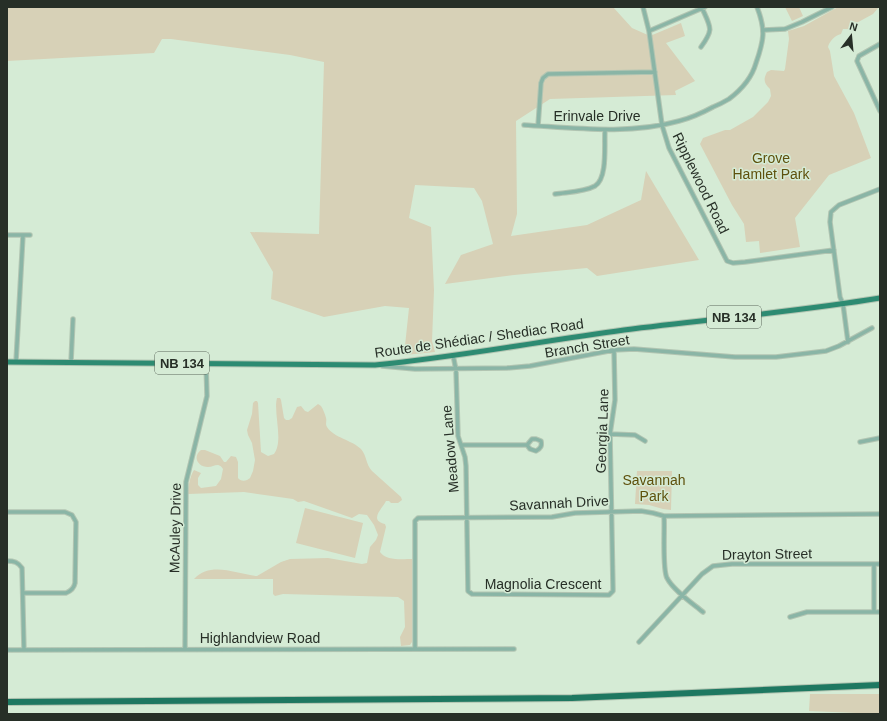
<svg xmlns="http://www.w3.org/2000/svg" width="887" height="721" font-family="Helvetica,sans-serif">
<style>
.green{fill:#d7d1b7}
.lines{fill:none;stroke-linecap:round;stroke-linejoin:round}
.street-casing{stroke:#b2c5b2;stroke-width:5.5}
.primary-casing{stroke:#b2c5b2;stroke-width:7}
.highway-casing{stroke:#b2c5b2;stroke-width:8}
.street{stroke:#8ab5a6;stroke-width:3.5}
.primary{stroke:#2d8b72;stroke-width:5}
.highway{stroke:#1e7861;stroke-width:6}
.labels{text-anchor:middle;stroke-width:3;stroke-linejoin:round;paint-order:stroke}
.shield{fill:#d5ebd5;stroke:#5b675b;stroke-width:1}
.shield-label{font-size:13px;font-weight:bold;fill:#272f27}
.street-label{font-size:14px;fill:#272f27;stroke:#d5ebd5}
.park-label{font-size:14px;fill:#5e500c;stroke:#d5ebd5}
</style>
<rect width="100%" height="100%" fill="#d5ebd5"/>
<!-- green -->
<path class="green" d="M7 7H613L632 28 650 36 681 23 685 36 666 43 695 81 675 91 676 95 550 99 516 121 517 214 511 236 587 225 641 200 646 171 699 260 597 276 587 268 514 275 445 284 461 255 493 244 482 201 474 188 415 185 409 218 431 227 434 290 432 341 435 352 404 355 409 308 385 306 324 317 271 299 273 272 250 232 319 234 324 62 290 55 171 39H162L154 53 7 61Z
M785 7H799L803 16 792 21Z
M838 7H879L873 14 851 26 850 29H843L841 34C835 35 829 42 828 47L830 51 834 76 854 113 871 158 829 175 795 218 800 247 760 253 759 241 746 242 744 224 732 205 700 144 703 138 725 130H730L753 117 768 102 771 96 770 89C764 83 763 80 767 72L771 70 784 71 785 69 789 39 788 31 804 26Z
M277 398H280L281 400 284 418 286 420H289L292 418 297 407 301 406 305 411 308 412 318 404 321 406C323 409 325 414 326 418 327 421 325 424 327 427 334 438 352 440 361 449 367 456 366 465 372 471L401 497 402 500 398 503H391L389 501H386C383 508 368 520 385 524L386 527 380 552C386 561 402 559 412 559V642L410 645 401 646 400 637 405 627 404 601 398 597 283 594 275 596 273 594V579H194C211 561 236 574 257 576L281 562 290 559 328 558 362 564 367 563 370 547 376 540 378 535 374 525 367 515 359 514 352 518 304 501 298 502 293 499 244 492 188 494C188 487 190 476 194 470L201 473 198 478V485L201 488 216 486 221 479 223 469C221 466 221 466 218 465 214 465 212 467 208 467 198 467 192 457 201 450H205L220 456 224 462H226L231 456 236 457 238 462V478C241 482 247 481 250 478L253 471 255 460 252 443 248 435 247 430 252 414 253 403 255 401H257L258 403 261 452 268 456 274 454C284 441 273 413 277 398Z
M637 471H672L671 510 663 509 649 505 635 504Z
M305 508 363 523 355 558 296 543Z
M810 694H880V714L809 711Z"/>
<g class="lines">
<defs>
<path id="street" d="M643 7 649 31 662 125 669 148 727 261 733 263 745 262 834 250
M764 30 785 29 802 22 832 7
M649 31 705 7
M880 44 859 56 857 61 880 111
M701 47C714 29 711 28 702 8
M524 125C575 128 629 135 679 121 691 118 702 113 713 107 718 105 724 102 729 99 741 90 752 77 756 63 764 40 766 30 757 7
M538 126 541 83 543 78 548 74 655 72
M555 194C568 192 584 192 595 186 608 178 604 144 605 130
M7 235H30
M848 342 843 304 840 297 830 222 831 212 839 205 880 189
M453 355 456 370 458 436 465 457 466 466 468 591 472 594 609 595 613 591V588L610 434 615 400 614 350
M16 362 23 235
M71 362 73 319
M382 366 415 369 507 368 530 366 614 350 634 349 735 357H776L826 351 839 346 872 328
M610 434 635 435 645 441
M860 442 880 438
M461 445H527L530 449 536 451C541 448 542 446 541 441L536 439H532L527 445
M7 512H65L72 515 76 522 75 583C74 588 71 591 66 593H23
M664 516C665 529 662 569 667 578 673 590 692 603 703 612
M7 561C14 561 18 562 22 568L24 650
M874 564V612H880
M790 617 807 612H874
M639 642 702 574 713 566 732 564H880
M185 649 186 482 207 396 206 363
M415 649V521L418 518 552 517 575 513 641 511 653 513 664 516 880 514
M7 650 514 649"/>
<path id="primary" d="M7 362 375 365C459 357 541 341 624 330 710 319 795 312 880 298"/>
<path id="highway" d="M7 702 572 698 880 685"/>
</defs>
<!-- street casing -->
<use href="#street" class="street-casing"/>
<!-- primary casing -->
<use href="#primary" class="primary-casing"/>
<!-- highway casing -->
<use href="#highway" class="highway-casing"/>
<!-- street -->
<use href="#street" class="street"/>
<!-- primary -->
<use href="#primary" class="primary"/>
<!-- highway -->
<use href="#highway" class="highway"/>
</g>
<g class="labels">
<!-- shield labels -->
<g class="shield">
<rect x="707" y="306" width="54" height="22" rx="3"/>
<rect x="155" y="352" width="54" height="22" rx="3"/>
</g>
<g class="shield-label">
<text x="734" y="322">NB 134</text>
<text x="182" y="368">NB 134</text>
</g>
<!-- street labels -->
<g class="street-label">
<text x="597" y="121">Erinvale Drive</text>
<text transform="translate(701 183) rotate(64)" y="5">Ripplewood Road</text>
<text transform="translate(479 338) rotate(-8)" y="5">Route de Shédiac / Shediac Road</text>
<text transform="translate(587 346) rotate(-9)" y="5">Branch Street</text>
<text transform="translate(602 431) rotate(-88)" y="5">Georgia Lane</text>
<text transform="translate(450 449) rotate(-95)" y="5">Meadow Lane</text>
<text transform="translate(559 503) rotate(-3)" y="5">Savannah Drive</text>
<text transform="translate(175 528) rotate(-89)" y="5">McAuley Drive</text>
<text transform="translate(767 554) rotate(-1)" y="5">Drayton Street</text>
<text x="543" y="589">Magnolia Crescent</text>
<text x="260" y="643">Highlandview Road</text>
</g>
<!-- park labels -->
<g class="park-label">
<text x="771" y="163">Grove<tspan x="771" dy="16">Hamlet Park</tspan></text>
<text x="654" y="485">Savannah<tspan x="654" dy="16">Park</tspan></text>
</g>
</g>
<!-- border -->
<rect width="887" height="721" fill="none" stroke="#272f27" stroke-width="16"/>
<!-- north arrow -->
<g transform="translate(851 36) rotate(16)" stroke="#d5ebd5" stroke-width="3" paint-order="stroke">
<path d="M0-3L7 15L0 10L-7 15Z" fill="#272f27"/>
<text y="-6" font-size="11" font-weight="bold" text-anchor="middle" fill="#272f27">N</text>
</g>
</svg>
